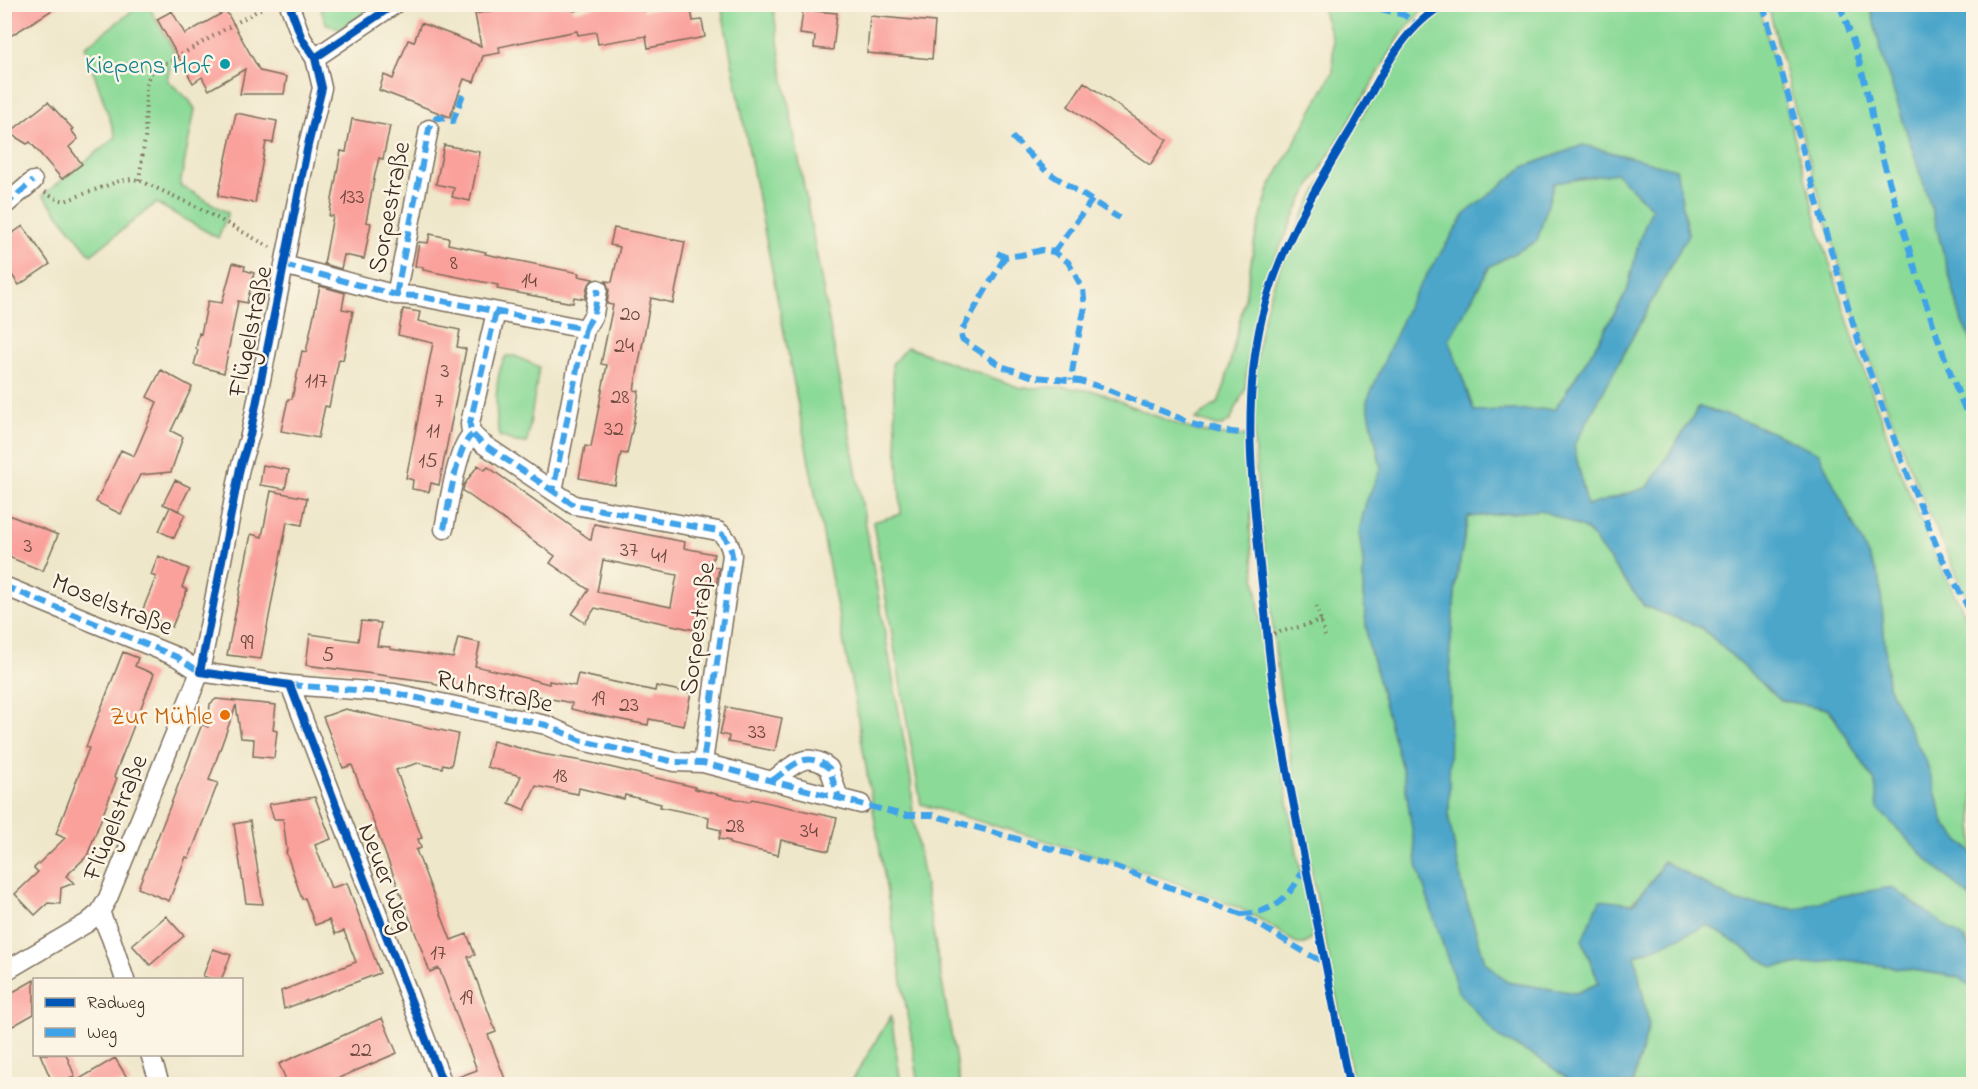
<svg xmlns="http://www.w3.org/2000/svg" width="1978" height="1089" font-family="'Indie Flower',sans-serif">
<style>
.green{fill:#8cda98;stroke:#64825b;stroke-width:1.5}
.water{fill:#4ca6ca;stroke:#446874;stroke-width:1.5;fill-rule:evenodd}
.building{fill:#faa19c;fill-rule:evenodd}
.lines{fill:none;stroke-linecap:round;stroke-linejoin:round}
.street-casing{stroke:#7a6c5a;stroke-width:21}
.path{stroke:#7a6c5a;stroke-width:4;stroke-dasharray:1.5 4.5;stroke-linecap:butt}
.street{stroke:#fff;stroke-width:18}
.quiet{stroke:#3fa3ea;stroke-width:6;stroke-dasharray:12 6;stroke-linecap:butt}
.cycleway-casing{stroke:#fcf5e5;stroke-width:11}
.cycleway{stroke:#0057b8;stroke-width:8}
.culture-dot{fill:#0f9aa8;stroke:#fcf5e5;stroke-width:2}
.food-dot{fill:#e8710a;stroke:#fcf5e5;stroke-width:2}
.labels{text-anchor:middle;stroke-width:5;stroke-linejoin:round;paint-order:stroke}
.number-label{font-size:22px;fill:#6b483e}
.culture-label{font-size:26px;fill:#0d838f;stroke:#fcf5e5;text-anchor:end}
.street-label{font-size:26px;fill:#3b2a1e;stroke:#fcf5e5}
.food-label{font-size:26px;fill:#c56008;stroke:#fcf5e5;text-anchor:end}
</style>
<rect width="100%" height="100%" fill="#fcf5e5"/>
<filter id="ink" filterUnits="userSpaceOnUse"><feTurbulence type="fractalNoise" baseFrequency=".0167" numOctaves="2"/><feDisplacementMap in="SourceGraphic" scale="12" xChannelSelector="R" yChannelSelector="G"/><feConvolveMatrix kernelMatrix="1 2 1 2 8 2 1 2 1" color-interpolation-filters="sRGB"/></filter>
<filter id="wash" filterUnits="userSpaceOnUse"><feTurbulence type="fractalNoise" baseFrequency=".008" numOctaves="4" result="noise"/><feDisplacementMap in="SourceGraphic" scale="24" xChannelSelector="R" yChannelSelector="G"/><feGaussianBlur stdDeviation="1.35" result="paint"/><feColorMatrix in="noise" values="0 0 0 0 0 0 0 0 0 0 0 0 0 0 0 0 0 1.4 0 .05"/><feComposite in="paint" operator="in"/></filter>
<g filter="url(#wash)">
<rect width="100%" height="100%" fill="#efe7ca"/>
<!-- green -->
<path class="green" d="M140 5H148L174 50 167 80 189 100 195 109 180 185 228 213 218 238 156 203 91 255 43 195 116 137 85 47Z
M319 5H376L341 28 327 25Z
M721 5H773L782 69 841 386 911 780 913 818 960 1084H919L855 701Z
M1321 5H1433L1422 11 1403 32 1303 198 1285 236 1265 281 1249 354 1245 389 1230 421 1222 426H1218L1195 419 1218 403 1225 384 1245 298 1255 239 1269 189 1333 72V41Z
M1456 5H1759L1818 226 1858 353 1898 466 1935 556 1973 630V854L1945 825 1927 764 1888 686 1880 580 1699 407 1648 488 1587 506 1574 446 1688 234 1676 169 1583 145 1524 167 1367 401 1381 468 1366 502 1359 532 1363 561V593L1368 643 1404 776 1418 869 1498 1037 1540 1059 1575 1084H1354C1329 957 1301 830 1282 702 1275 659 1272 615 1267 571 1258 490 1244 401 1263 320 1288 217 1356 128 1410 39L1428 20Z
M1768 5H1870L1883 59 1931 207 1962 322 1973 344V608C1878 418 1820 210 1768 5Z
M1616 173 1652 208 1639 241 1627 292 1592 352 1555 409 1474 411 1449 340 1490 266 1537 241 1554 183Z
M907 347 1021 388 1064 387 1099 392 1145 412 1196 431 1231 436 1249 435 1253 491 1250 532 1270 703 1300 869 1313 926C1313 936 1310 946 1298 944 1280 933 1262 919 1243 910 1143 865 1026 836 921 804L873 522 901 514 892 364Z
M506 356H515L539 367 527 443 516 442 499 436C495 414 494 374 506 356Z
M1541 510 1587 530 1644 606 1702 628 1780 700 1829 709 1875 782 1878 809 1928 860 1973 900V952L1964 939 1840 896 1795 909 1737 902 1663 861C1646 898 1615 917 1582 940L1599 983 1576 993 1507 982 1485 962 1463 889 1449 820 1450 650 1456 583 1468 517Z
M1708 925 1773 967 1846 960 1958 977 1973 989V1084H1632L1649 1025 1635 956Z
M891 1016 901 1084H850Z"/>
<!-- water -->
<path class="water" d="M1870 5H1973V344L1962 322 1931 207 1883 59Z
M1583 145 1676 169 1688 234 1574 446 1587 506 1648 487 1699 407 1746 421 1819 453 1880 580 1888 686 1927 764 1945 825 1973 854V900L1928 860 1878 809 1875 782 1829 709 1780 700 1702 628 1644 606 1587 530 1541 510 1468 517 1456 583 1450 650 1449 820 1463 889 1485 962 1507 982 1576 993 1599 983 1582 940 1600 900 1633 904 1657 874 1663 861 1737 902 1795 909 1840 896 1892 887 1964 939 1973 952V989L1958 977 1846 960 1773 967 1708 925 1635 956 1649 1025 1632 1084H1575L1540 1059 1498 1037 1458 991 1418 869 1404 776 1368 643 1363 593V561L1359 532 1366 502 1381 468 1367 401 1410 301 1466 213 1524 167ZM1616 173 1652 208 1639 241 1627 292 1592 352 1555 409 1474 411 1449 340 1490 266 1537 241 1554 183Z"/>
<g id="blocks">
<!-- building -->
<path class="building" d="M4 4H62L4 40Z
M525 4H572L574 11 610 4H641L643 11 690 4 693 21 702 20 705 37 648 48 646 36 598 44 596 32 578 35 577 31 499 47 500 53 483 56 474 82 464 79 450 117 379 90 384 75 393 79 408 40 414 42 421 23 481 46 475 14Z
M803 10 837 13 833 50 814 48 815 36 800 34Z
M172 11 185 34 226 11 260 71 287 77 284 94H240L245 69 209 90 202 77 193 83 157 19Z
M870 16 935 22 932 59 867 53Z
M1084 82 1167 140 1150 165 1068 106Z
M48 102 73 129 71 130 78 139 69 147 82 164 62 179 30 142 27 144 9 133Z
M236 113 277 121 273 143 266 142 255 203 218 196Z
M352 119 390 126 383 159 379 158 375 174 366 222 371 223 364 259 344 255 341 269 324 264 333 216H329L341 151 346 152Z
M444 145 480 152 470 201 452 197 454 188 436 184Z
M23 226 50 264 19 285 4 264V239Z
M614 228 685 242 673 303 651 298 634 390 639 391 634 421 627 454 621 453 615 485 579 478 585 446 591 447 607 365 601 364 613 305 607 304 609 290 606 281 612 282 620 247 610 245Z
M430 234 449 238 448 244 486 252 485 254 579 273 578 276 593 279 587 287 585 299 574 297 573 303 497 289 498 285 423 270V267L415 266 419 242 428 243Z
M233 263 245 266 244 270 254 273 247 303 238 301 224 373 194 365 198 350 196 349 199 333 201 334 208 301 222 303Z
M320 286 345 293 342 309 353 311 343 360 339 359 329 407 325 406 318 438 281 431 288 399H292L302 351 306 352Z
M403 309 420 312 418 321 460 330 457 347 466 349 439 485 431 483 429 492 412 489 413 480 406 478 433 343 398 335Z
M161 370 192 387 171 431 183 437 171 472 140 475 121 514 96 502 121 450 134 456 157 402 147 397Z
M263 465 289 470 285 489 260 485Z
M478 465 485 470 488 467 591 540 594 524 685 542 684 548 714 554 711 566 719 568 716 585 708 584 700 614 707 616 704 632 595 608 585 623 572 614 589 590 550 563 555 556 463 491 464 485ZM603 560 677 575 671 607 597 592Z
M175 480 190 487 178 511 171 507 185 514 174 538 159 531 170 507 163 504Z
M271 491 307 498 302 525 287 522 261 659 227 655 251 534 262 537Z
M4 513 58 535 43 571 4 555Z
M158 556 189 569 182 587 187 590 172 627 141 614 156 577 151 575Z
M361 621 381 623 377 646 390 647V649L453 658 458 638 480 643 475 666 514 675 549 684V681L575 686 578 674 655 691 656 686 691 693 684 726 649 719 648 725 587 713 571 709 572 703 536 696 534 705 469 690V692L445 687 433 684V682L306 665 310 634 358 641Z
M123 652 138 658 135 666 154 674 114 777 117 778 87 856 66 876 74 883 61 888 60 904 48 903 35 915 15 894 38 872 34 868 65 838 56 834 89 748 86 747Z
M216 699 276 705 273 730 277 731 274 758 253 756 254 739 241 738 236 705 209 780 218 783 189 858 186 857 169 901 138 888 202 724 208 727 210 704Z
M726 707 782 718 775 751 728 742 729 736 720 734Z
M345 709 458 734 451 766 443 764 442 768 418 763 396 770 422 838 418 839 421 848 416 850 451 940 467 934 475 955 468 957 496 1032 488 1035 507 1084H454L453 1079 477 1070 439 968 430 972 352 765 343 768 323 717Z
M493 741 542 754 588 762 695 787V789L749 802 752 799 837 818 829 851 781 840 778 855 730 844V841L719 839 721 830 708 827 709 817 660 807 661 804 625 795 624 799 579 788 578 794 536 786 525 810 509 803 521 776 487 767Z
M315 797 331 839 315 845 331 888 347 883 380 973 284 1009 281 991 356 962 344 931 335 934 329 920 315 925 305 898 302 899 286 852 287 851 283 819H274L269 804Z
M250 821 258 872 263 904 246 903 234 824Z
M166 916 184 936 150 965 132 945Z
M213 949 231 955 221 980H213L203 976Z
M34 980V1014L4 1031V997Z
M382 1018 397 1053 325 1084H288L279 1064Z
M40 1054H66L75 1077 53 1084Z
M115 1058 131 1084H71Z"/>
</g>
</g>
<g filter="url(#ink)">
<use href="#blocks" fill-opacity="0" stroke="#7a6c5a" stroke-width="1.5"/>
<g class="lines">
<defs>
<path id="street" d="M315 58 395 4
M4 206 33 181
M284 265 396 295 417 296 585 329 553 491 574 505 718 531C727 538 730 544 732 555L703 763
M396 295 429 129
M496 312 470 423C470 434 475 437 483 444L553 491
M585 329 594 314 598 289
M444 529C448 509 457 445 472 435
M4 586 177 657 200 672 290 685 394 693 546 725 582 741 675 762 703 763 861 804
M290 685 443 1084
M773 780C793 766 805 749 829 768L839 798
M100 912 111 938 125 980
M4 972 87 923 100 912 108 898 200 672 240 468 250 435 308 145 322 88 315 58 302 39 289 4
M150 1054 160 1084"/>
</defs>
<!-- street casing -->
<use href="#street" class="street-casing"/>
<!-- path -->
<path class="path" d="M139 180 145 138 146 86 150 74 163 65 269 4
M45 192 54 198 65 201 119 181 132 179 139 180 197 207 270 247
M1317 606 1325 636
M1268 635 1322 621"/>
<!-- street -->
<use href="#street" class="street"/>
<!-- quiet -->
<path class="quiet" d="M1362 4 1404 15 1417 24
M1763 4 1823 224 1858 340 1904 466 1940 554 1974 619
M1839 4C1852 35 1862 68 1869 100 1872 112 1873 124 1876 136 1905 234 1932 336 1974 430
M1012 137 1046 171 1119 218
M4 206 33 181
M1054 252 1092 200
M997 253 1005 257 1021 255 1042 250 1054 252 1068 262 1083 289 1085 307 1075 353 1071 380
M1005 257 961 332 962 339 1001 366 1034 377 1080 381 1104 388 1192 423 1221 431 1250 434
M284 265 396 295 417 296 585 329 553 491 574 505 718 531C727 538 730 544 732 555L703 763
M396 295 429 129 437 117 453 121 463 94
M496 312 470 423C470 434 475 437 483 444L553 491
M585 329 594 314 598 289
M444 529C448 509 457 445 472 435
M4 586 177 657 200 672
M290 685 394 693 546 725 582 741 675 762 703 763 903 815H932L1116 867 1241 914 1306 953 1325 963
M773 780C793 766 805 749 829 768L839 798
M1241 914C1275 913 1293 895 1305 865"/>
<defs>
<path id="cycleway" d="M289 4 302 39 315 58 322 88 308 145 250 435 240 468 200 672 290 685 443 1084
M315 58 395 4
M1349 1084C1338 1032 1329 979 1318 927 1303 852 1287 776 1275 701 1269 659 1266 617 1261 575 1252 489 1242 402 1262 317 1279 247 1316 187 1353 126 1378 83 1399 29 1445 4"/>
</defs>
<!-- cycleway casing -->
<use href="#cycleway" class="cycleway-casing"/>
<!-- cycleway -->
<use href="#cycleway" class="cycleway"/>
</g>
</g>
<!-- markers -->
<circle class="culture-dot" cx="225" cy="64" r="6"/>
<circle class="food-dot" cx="225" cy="715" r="6"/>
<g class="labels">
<!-- number labels -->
<g class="number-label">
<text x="352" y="203">133</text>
<text x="454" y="269">8</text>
<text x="529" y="287">14</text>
<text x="630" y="320">20</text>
<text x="624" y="352">24</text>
<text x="445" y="377">3</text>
<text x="316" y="387">117</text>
<text x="620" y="403">28</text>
<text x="439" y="407">7</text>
<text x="614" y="435">32</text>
<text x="433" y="437">11</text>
<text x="428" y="467">15</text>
<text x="28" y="552">3</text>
<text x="629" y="556">37</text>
<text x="659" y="562">41</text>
<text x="247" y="649">99</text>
<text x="328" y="661">5</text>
<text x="598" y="705">19</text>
<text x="629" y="711">23</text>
<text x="757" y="738">33</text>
<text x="560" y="782">18</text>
<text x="735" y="832">28</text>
<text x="809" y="837">34</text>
<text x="438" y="959">17</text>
<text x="466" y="1004">19</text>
<text x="361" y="1056">22</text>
</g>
<!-- culture labels -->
<g class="culture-label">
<text x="213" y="73">Kiepens Hof</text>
</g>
<!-- street labels -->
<g class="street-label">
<text transform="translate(388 207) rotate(-79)" y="9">Sorpestraße</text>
<text transform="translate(249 331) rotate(-78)" y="9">Flügelstraße</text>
<text transform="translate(113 603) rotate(22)" y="9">Moselstraße</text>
<text transform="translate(696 628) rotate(-82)" y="9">Sorpestraße</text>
<text transform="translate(495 690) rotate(13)" y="9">Ruhrstraße</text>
<text transform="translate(114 817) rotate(-68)" y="9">Flügelstraße</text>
<text transform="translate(387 877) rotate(69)" y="9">Neuer Weg</text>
</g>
<!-- food labels -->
<g class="food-label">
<text x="213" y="724">Zur Mühle</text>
</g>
</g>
<!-- margin -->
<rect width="1978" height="1089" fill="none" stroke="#fcf5e5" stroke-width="24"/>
<!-- legend -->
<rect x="33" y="978" width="210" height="78" fill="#fcf5e5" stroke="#afa495" stroke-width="1.5"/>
<rect x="45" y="998" width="30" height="9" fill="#0057b8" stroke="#afa495" stroke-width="1.5"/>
<text x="87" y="1008" font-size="18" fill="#3b2a1e">Radweg</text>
<rect x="45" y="1028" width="30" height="9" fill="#3fa3ea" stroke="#afa495" stroke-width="1.5"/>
<text x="87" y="1038" font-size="18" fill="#3b2a1e">Weg</text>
</svg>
